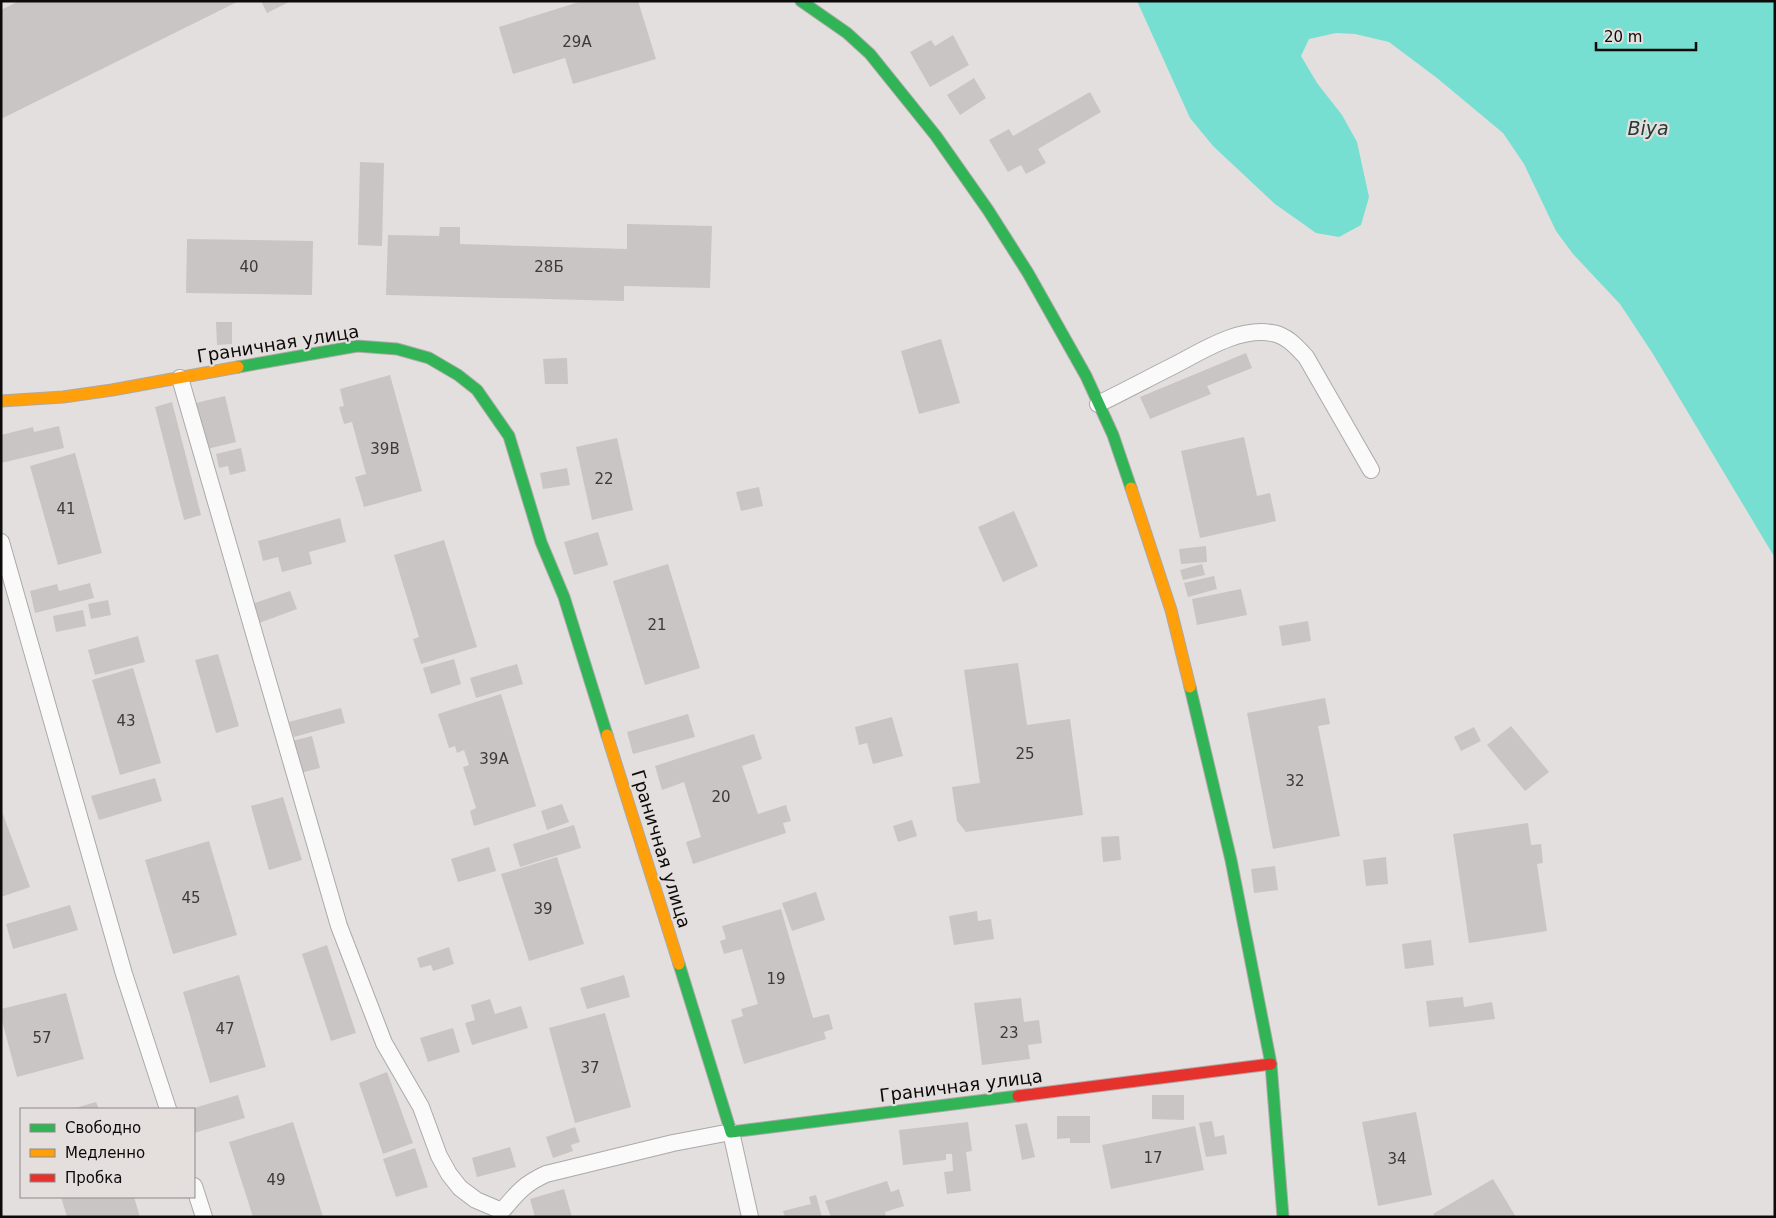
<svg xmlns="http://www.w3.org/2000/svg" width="1776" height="1218" font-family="'DejaVu Sans',sans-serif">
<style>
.water{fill:#76dfd1}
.building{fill:#c8c5c4}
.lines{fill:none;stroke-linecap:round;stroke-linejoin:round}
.lane-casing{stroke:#aca9a8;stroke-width:18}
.fast-casing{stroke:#aca9a8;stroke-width:13}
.slow-casing{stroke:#aca9a8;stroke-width:13}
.jam-casing{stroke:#aca9a8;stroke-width:13}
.lane{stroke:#fbfafa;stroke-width:16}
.fast{stroke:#30b455;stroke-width:11}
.slow{stroke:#ff9f0a;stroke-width:11}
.jam{stroke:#e5322d;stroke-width:11}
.labels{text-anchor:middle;stroke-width:4.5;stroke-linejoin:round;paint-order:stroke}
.number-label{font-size:15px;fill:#3c3a3a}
.street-label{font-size:18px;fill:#0c0b0a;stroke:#e4dedd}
.water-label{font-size:19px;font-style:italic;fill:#243c38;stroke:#e4dedd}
</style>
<rect width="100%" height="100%" fill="#e3dfde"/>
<!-- water -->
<path class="water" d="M1137 1H1775V558L1653 354 1620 304 1573 254 1556 231 1524 164 1503 133 1437 78 1389 42 1355 34 1336 33 1309 39 1301 56 1317 83 1342 115 1357 142 1369 197 1361 225 1339 237 1316 233 1275 204 1213 146 1190 118Z"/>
<!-- building -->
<path class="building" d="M19 1H239L1 119V10Z
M261 1H291L267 13Z
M582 1H638L656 59 573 84 565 58 513 74 499 27Z
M953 35 969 65 930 87 910 52 931 40 935 46Z
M974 78 986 98 960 115 947 95Z
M1090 92 1101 112 1038 149 1046 163 1026 174 1021 165 1008 172 989 140 1009 129 1013 136Z
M360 162 384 163 382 246 358 245Z
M627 224 712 226 710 288 624 286V301L386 295 388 235 439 236 440 227H460V244L627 249Z
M187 239 313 241 312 295 186 293Z
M216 322H232V344L217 345Z
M941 339 960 403 919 414 901 351Z
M1246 353 1252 368 1207 386 1211 394 1150 419 1140 397Z
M567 358 568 384H545L543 359Z
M390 375 422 491 364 507 355 477 366 474 352 422 344 424 339 407 344 406 340 389Z
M225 396 236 442 207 449 196 403Z
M172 402 201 515 184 520 155 407Z
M59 426 64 448 1 463V435L33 427 34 432Z
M1244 437 1257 496 1270 493 1276 521 1200 538 1181 451Z
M617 438 633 510 592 520 576 447Z
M241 448 246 471 230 475 228 466 219 468 216 454Z
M75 453 102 553 58 565 30 466Z
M567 468 570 485 543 489 540 473Z
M759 487 763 506 741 511 736 492Z
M1014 511 1038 566 1003 582 978 527Z
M340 518 346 542 309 552 312 564 282 572 278 557 263 561 258 541Z
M598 532 608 565 574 575 564 542Z
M444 540 477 647 421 664 413 639 419 637 394 555Z
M1206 546 1207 562 1181 564 1179 549Z
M668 564 700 668 645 685 613 581Z
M1202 564 1205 575 1183 580 1180 570Z
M1214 576 1217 589 1188 597 1184 583Z
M90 583 94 598 35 613 30 591 57 584 59 591Z
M1241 589 1247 615 1197 625 1192 599Z
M290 591 297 609 259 623 252 604Z
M108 600 111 615 91 619 88 604Z
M83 610 86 626 56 632 53 616Z
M1308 621 1311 641 1282 646 1279 626Z
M138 636 145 662 95 675 88 650Z
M218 654 239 726 216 733 195 660Z
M454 659 461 684 431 694 423 668Z
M1018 663 1027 725 1070 719 1083 815 966 832 957 821 952 787 980 783 964 670Z
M517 664 523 684 476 698 470 678Z
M133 668 161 763 120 775 92 680Z
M501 694 536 806 474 826 470 811 476 808 463 767 469 765 464 750 457 753 455 746 449 748 438 714Z
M1325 698 1330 724 1318 726 1340 836 1273 849 1247 713Z
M341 708 345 723 294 737 289 722Z
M688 714 695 737 633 754 627 732Z
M892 717 903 756 873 764 867 743 859 745 855 727Z
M1511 726 1549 772 1525 791 1487 745Z
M1474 727 1481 741 1461 751 1454 737Z
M754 734 762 759 742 766 758 814 786 805 791 821 783 823 786 833 693 864 686 842 701 837 684 782 662 790 655 766Z
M312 736 320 768 300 773 292 741Z
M155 778 162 801 99 820 91 796Z
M283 797 302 860 269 870 251 806Z
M562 804 569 822 547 830 541 811Z
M1 809 30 887 1 897Z
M912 820 917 836 898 842 893 826Z
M1528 823 1531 845 1541 844 1543 863 1537 864 1547 931 1469 943 1453 834Z
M574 825 581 848 520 867 513 844Z
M1119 836 1121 860 1103 862 1101 837Z
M209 841 237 935 173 954 145 860Z
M489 847 496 871 458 882 451 859Z
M557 857 584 944 529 961 501 874Z
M1386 857 1388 884 1366 886 1363 860Z
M1275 866 1278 890 1254 893 1251 869Z
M816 892 825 920 792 931 782 903Z
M70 905 78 930 13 949 6 924Z
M781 909 813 1018 829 1014 833 1029 824 1032 826 1039 744 1064 731 1020 743 1016 741 1009 758 1004 742 949 724 954 720 941 726 939 722 926Z
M977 911 978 921 991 919 994 939 954 945 949 916Z
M1431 940 1434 965 1405 969 1402 944Z
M327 945 356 1033 331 1041 302 954Z
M449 947 454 964 433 971 431 965 420 968 417 958Z
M239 975 266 1067 210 1083 183 992Z
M624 975 630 997 587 1009 580 988Z
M66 993 84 1059 17 1077 1 1017V1009Z
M1463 997 1464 1007 1492 1002 1495 1019 1429 1027 1426 1001Z
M1021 998 1024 1022 1039 1020 1042 1043 1028 1045 1030 1059 982 1065 974 1003Z
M490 999 495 1014 521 1006 528 1028 472 1045 465 1023 475 1020 471 1005Z
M605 1013 631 1107 575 1123 549 1028Z
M453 1028 460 1052 428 1062 420 1038Z
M387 1072 413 1143 383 1154 359 1083Z
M238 1095 245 1118 194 1133V1108Z
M1152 1095H1184V1120L1152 1119Z
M96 1102 99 1109H72Z
M1416 1112 1432 1195 1378 1206 1362 1122Z
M1057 1116H1090V1143H1070V1138L1057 1139Z
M1212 1121 1215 1137 1224 1135 1227 1154 1206 1157 1199 1123Z
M293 1122 323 1217H253L229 1142Z
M968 1122 972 1151 966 1152 971 1191 947 1194 944 1172 953 1171 952 1154H946V1160L903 1165 899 1130Z
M1027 1123 1035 1157 1022 1160 1015 1125Z
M1195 1126 1204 1170 1111 1189 1102 1145Z
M575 1127 580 1142 571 1145 573 1151 553 1158 546 1137Z
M510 1147 516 1167 477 1177 472 1158Z
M415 1148 428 1187 396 1197 383 1159Z
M1493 1179 1516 1217H1435L1433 1214Z
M887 1181 891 1192 899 1189 904 1206 885 1212 886 1217H831L825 1201Z
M564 1189 572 1217H535L530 1199Z
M816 1195 822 1217H785L783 1211 811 1204 809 1197Z
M61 1197H134L140 1217H67Z"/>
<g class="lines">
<defs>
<path id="lane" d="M180 378 339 926 384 1043 421 1107 439 1156 449 1174 460 1188 476 1200 502 1211C517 1193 524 1184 546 1174L673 1143 731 1132 750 1217
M1098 404C1123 392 1147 379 1171 367 1201 352 1237 327 1272 333 1286 335 1296 346 1306 357L1371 470
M1 542 124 974 168 1109
M194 1186 204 1217"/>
<path id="fast" d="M801 1 847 33 870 54 936 136 988 210 1028 273 1086 376 1113 435 1131 488
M238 367 357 346 397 349 429 358 458 375 477 390 509 436 541 542 564 597 607 735
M1190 687 1231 860 1271 1064 1283 1217
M679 964 731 1132 1018 1096"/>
<path id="slow" d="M1 401 63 397 112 390 238 367
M1131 488 1171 610 1190 687
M607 735 679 964"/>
<path id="jam" d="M1018 1096 1271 1064"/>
</defs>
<!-- lane casing -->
<use href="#lane" class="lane-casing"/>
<!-- fast casing -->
<use href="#fast" class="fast-casing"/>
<!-- slow casing -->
<use href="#slow" class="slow-casing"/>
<!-- jam casing -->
<use href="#jam" class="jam-casing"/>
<!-- lane -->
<use href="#lane" class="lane"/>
<!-- fast -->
<use href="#fast" class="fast"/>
<!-- slow -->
<use href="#slow" class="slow"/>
<!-- jam -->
<use href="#jam" class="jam"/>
</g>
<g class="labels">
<!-- number labels -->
<g class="number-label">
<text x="577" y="47">29А</text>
<text x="249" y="272">40</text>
<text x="549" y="272">28Б</text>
<text x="385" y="454">39В</text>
<text x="604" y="484">22</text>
<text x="66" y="514">41</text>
<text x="657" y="630">21</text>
<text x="126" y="726">43</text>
<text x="1025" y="759">25</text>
<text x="494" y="764">39А</text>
<text x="1295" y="786">32</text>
<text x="721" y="802">20</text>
<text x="191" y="903">45</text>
<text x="543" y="914">39</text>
<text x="776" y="984">19</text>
<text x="225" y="1034">47</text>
<text x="1009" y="1038">23</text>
<text x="42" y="1043">57</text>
<text x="590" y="1073">37</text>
<text x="1153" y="1163">17</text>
<text x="1397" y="1164">34</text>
<text x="276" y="1185">49</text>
</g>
<!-- street labels -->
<g class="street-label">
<text transform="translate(278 344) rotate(-9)" y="6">Граничная улица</text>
<text transform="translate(661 849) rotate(73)" y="6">Граничная улица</text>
<text transform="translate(961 1086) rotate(-7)" y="6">Граничная улица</text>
</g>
<!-- water labels -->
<g class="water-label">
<text x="1648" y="135">Biya</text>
</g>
</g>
<!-- border -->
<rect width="1776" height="1218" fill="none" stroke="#0c0b0a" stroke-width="5"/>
<!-- legend -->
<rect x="20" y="1108" width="175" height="90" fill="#e4dedd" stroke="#8e8a89"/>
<rect x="30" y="1124" width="25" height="8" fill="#30b455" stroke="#8e8a89"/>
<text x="65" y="1133" font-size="15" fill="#0c0b0a">Свободно</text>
<rect x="30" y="1149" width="25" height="8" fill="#ff9f0a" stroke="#8e8a89"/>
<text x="65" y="1158" font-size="15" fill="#0c0b0a">Медленно</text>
<rect x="30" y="1174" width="25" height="8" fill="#e5322d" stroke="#8e8a89"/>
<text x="65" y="1183" font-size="15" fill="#0c0b0a">Пробка</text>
<!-- scale -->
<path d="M1596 42v8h100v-8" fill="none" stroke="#0c0b0a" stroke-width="2.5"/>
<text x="1604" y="42" font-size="15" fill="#0c0b0a" stroke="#e4dedd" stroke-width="4" paint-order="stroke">20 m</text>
</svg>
